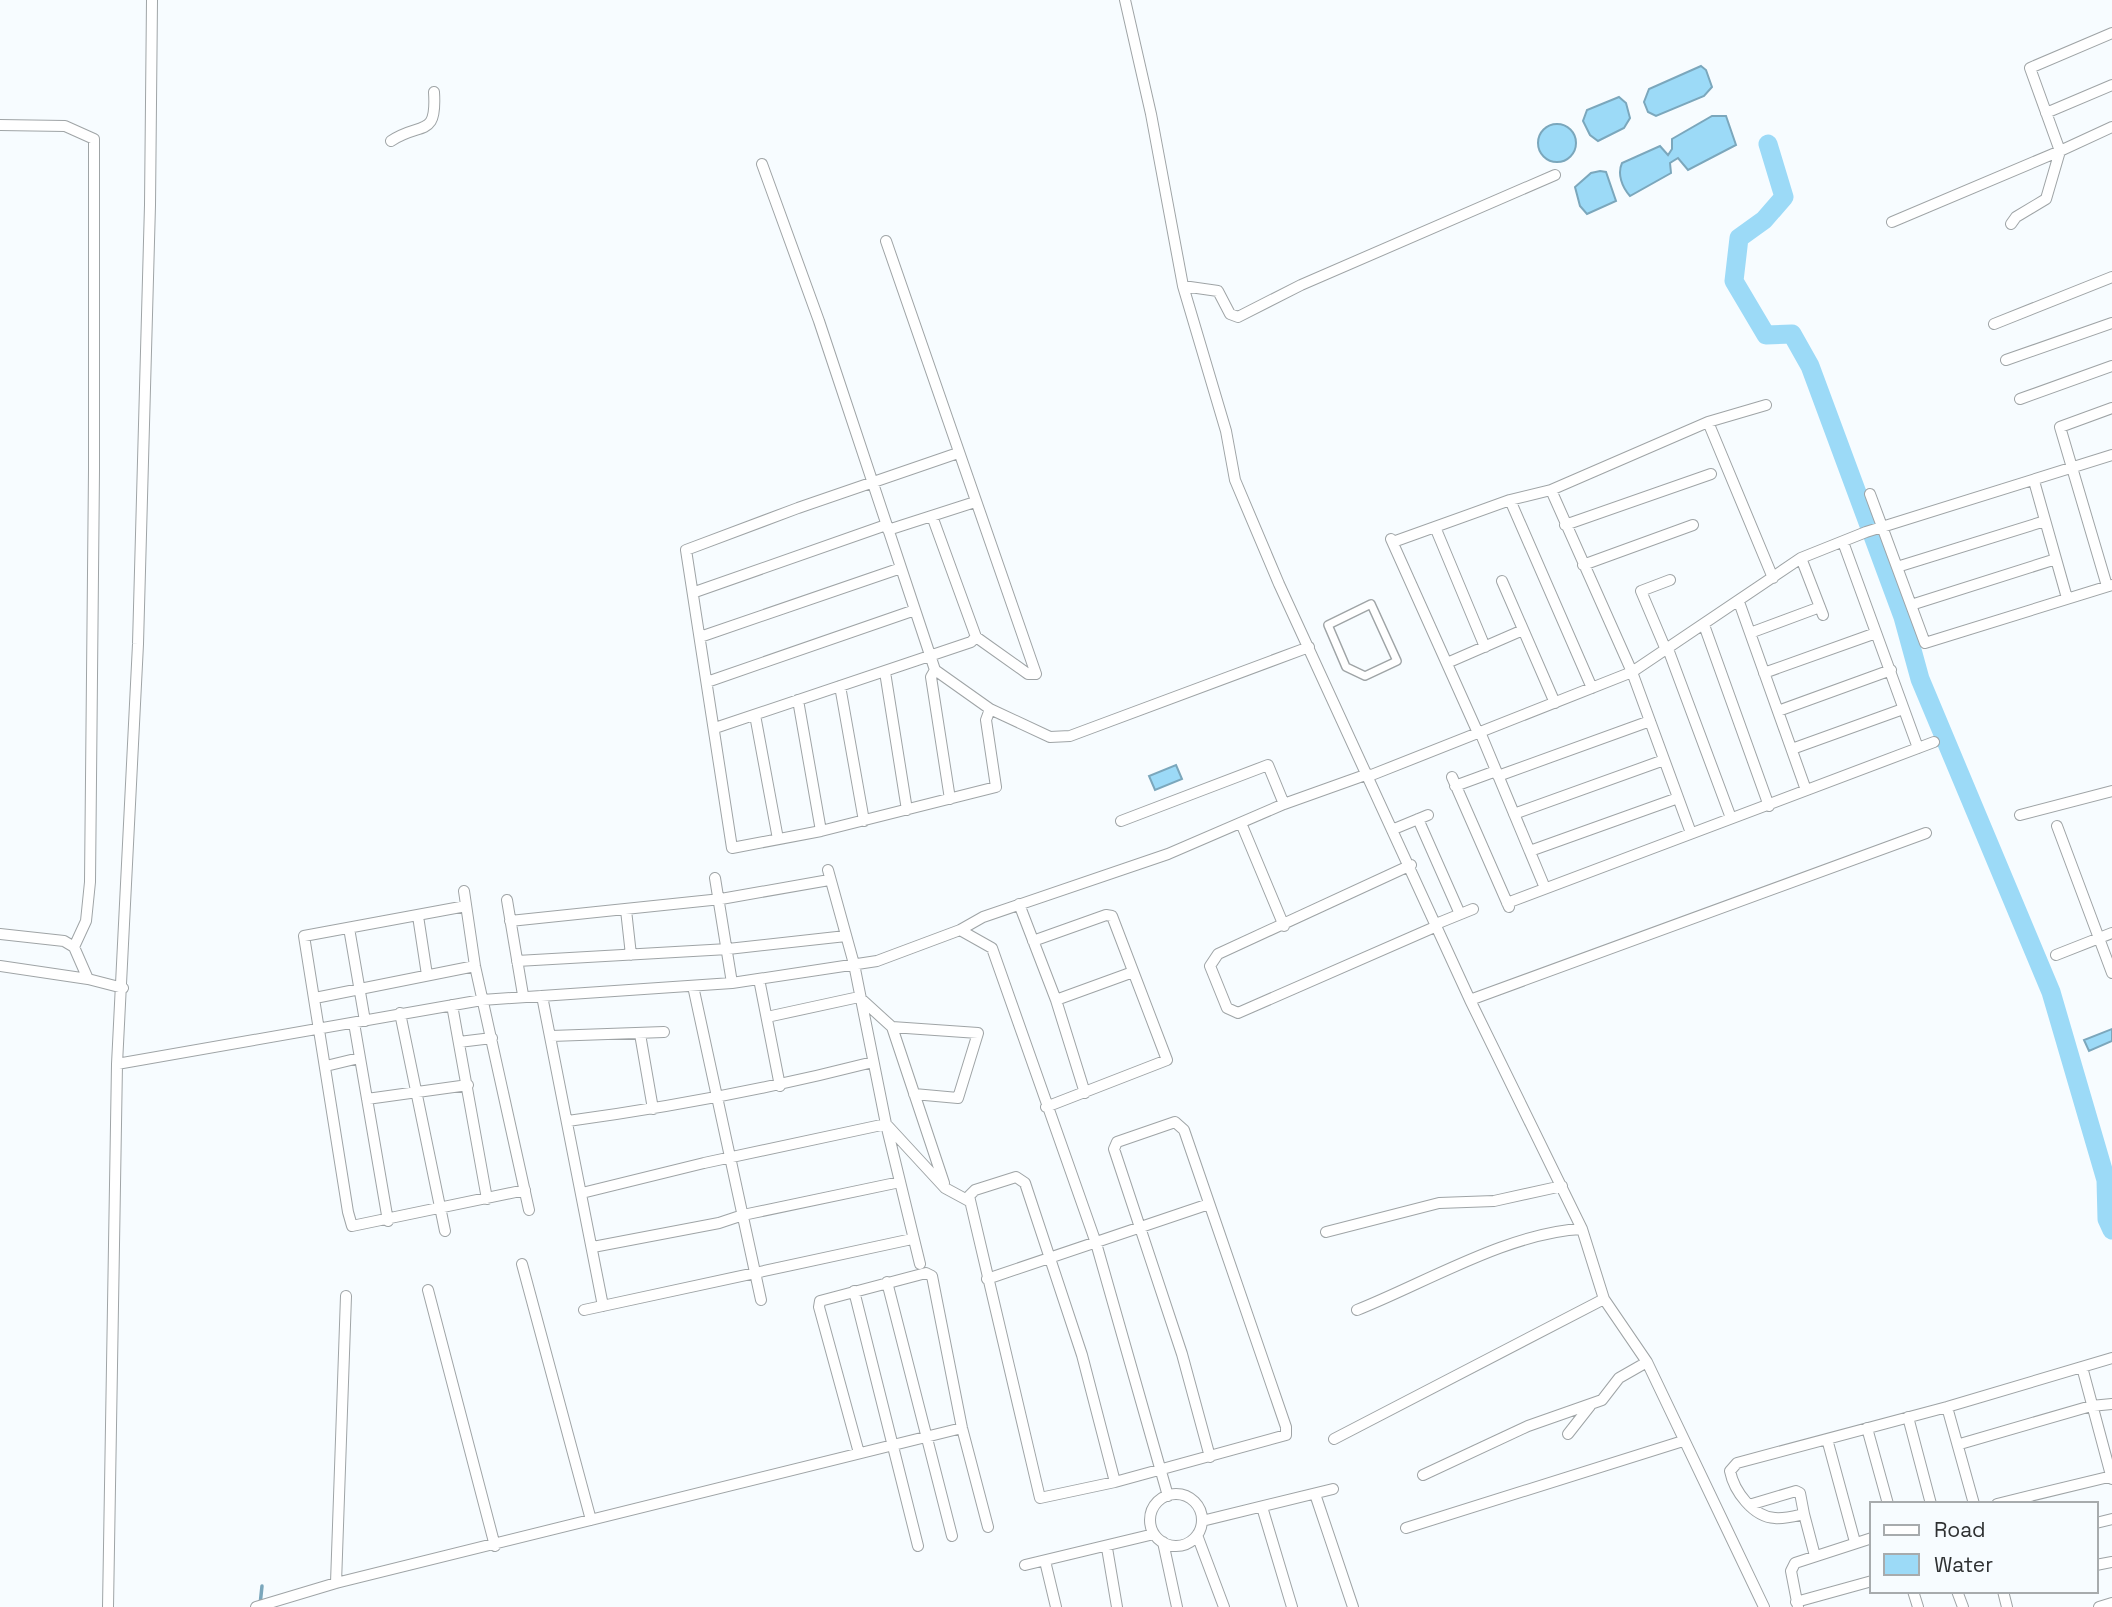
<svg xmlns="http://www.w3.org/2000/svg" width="2112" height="1607" font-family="'Space Grotesk',sans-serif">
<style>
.water{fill:#9cdaf7;stroke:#7ba7bc;stroke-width:2}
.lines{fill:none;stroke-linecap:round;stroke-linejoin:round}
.stream{stroke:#7ba7bc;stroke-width:3.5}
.river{stroke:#9cdaf7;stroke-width:19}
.pedestrian-casing{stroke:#9fa4a6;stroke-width:10}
.minor-casing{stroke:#9fa4a6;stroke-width:12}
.pedestrian{stroke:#fff;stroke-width:7}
.minor{stroke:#fff;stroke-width:10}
</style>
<rect width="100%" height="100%" fill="#f7fcff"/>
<!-- water -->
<path class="water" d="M1701 66 1706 70 1712 87 1704 96 1656 116 1648 112 1644 102 1649 89Z
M1619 97 1626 103 1630 118 1624 128 1598 141 1590 135 1583 121 1587 110Z
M1712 116H1726L1736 145 1688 170 1678 158 1670 163 1671 173 1630 196C1622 187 1617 174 1622 163L1660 146 1668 155 1672 149V139Z
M1538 143a19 19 0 1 1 38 0a19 19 0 1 1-38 0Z
M1600 171 1606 172 1616 201 1587 214 1580 206 1575 187 1591 173Z
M1176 765 1182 779 1155 790 1149 776Z
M2112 1029V1041L2089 1051 2084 1040Z"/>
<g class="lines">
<!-- stream -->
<path class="stream" d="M260 1605 262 1586"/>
<!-- river -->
<path class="river" d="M1768 144 1784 197 1764 220 1739 238 1734 281 1766 335 1792 334 1810 366 1903 617 1920 679 2051 992 2106 1180 2107 1219 2112 1230"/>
<defs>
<path id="pedestrian" d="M1371 604 1397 661 1365 676 1346 667 1328 625Z"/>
<path id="minor" d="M1125 0 1151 114 1183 286 1226 431 1235 480 1279 584 1470 1000 1582 1229 1604 1299 1647 1362 1764 1607
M2046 113 2112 85
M0 125 65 126 94 139V470L90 882 86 921 74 947
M391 141C421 121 437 139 434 92
M762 164 819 321 935 670 990 709 1050 737 1070 736 1309 647
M1892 222 2060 151 2030 68 2112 33
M2011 224 2016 217 2046 199 2060 151 2112 127
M886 241 1036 674H1028L976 637 932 516
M1183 286 1218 291 1230 314 1238 317 1301 285 1555 175
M1994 324 2112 277
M2006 360 2112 323
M2020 399 2112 366
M1708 422 1773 578
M958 453 798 508 686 550 732 848 821 831 996 787 986 720 990 709
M2034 481 2067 598
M1551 490 1632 672 1691 833
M1870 494 1925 643 2112 585
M1510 500 1592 688
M1565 525 1711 474
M1435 527 1485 647
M888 530 975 502
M1391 539 1478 733
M1393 542 1510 500 1551 490 1708 422 1766 405
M1843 542 1918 748
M1801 558 1823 615
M1583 565 1693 525
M1897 567 2045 521
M1502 581 1555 703
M2107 586 2060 427 2112 408
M695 592 886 525
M1739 602 1806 790
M1911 605 2056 559
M1704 625 1769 806
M1750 633 1820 607
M700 637 901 568
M1668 649 1731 818
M1666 650 1641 591 1670 580
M1447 663 1523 630
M935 670 931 677 950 799
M885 672 907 810
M1764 673 1876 633
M707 682 915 610
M840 686 864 821
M798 700 821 831
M1778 711 1891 670
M755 715 778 839
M715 728 971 642 976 637
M1480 732 1545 888
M1792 749 1903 709
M1369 776 1632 672 1801 558 1866 532 2112 455
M1498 776 1650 721
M1452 777 1509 907
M1455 786 1496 771
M1514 814 1664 760
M2020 815 2112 791
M1418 819 1460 914
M1121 821 1268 765 1284 804
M1241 823 1284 926
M2057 826 2112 973
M1394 829 1428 815
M1530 851 1678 798
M1411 865 1218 954 1210 966 1227 1008 1238 1013 1437 926
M828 870 854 964 886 1124 920 1264
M715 878 732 983
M464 891 475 966 529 1210
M507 900 523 995
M1507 903 1934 742
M1019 904 1056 1000 1085 1093
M466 906 304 936 348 1212 352 1226 525 1190
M626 910 631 955
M418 916 427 975
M510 921 721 899 829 880
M1436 924 1473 909
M349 928 365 1021
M960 930 992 948 1096 1243 1168 1496
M0 934 64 941 74 947 88 979
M1033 941 1106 915 1112 916 1167 1060 1046 1107
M2056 955 2112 933
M517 961 728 949 846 936
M0 966 88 979 123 988
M759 979 780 1086
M693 986 761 1300
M542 996 603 1306
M315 998 475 966
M1056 1000 1133 972
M1470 1000 1926 833
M452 1005 487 1199
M400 1013 445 1231
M767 1017 859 997 892 1027 944 1183
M354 1023 388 1221
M892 1027 978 1033 958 1098 914 1094
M640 1034 653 1109
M551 1036 664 1032
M459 1042 492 1038
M117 1064 482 1000 732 983 877 961 960 930 983 917 1168 854 1284 804 1368 774
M326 1066 359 1058
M367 1099 468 1085
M568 1121C671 1107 772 1088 873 1062
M582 1193 704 1163 886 1124 945 1188 969 1201
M1326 1232 1439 1203 1494 1201 1562 1186
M593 1247 719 1223 743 1215 900 1182
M522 1264 591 1520
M987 1279 1209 1204
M887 1282 952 1536
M428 1290 495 1546
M854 1291 918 1546
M584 1310 912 1239
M1357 1310C1425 1283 1510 1232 1582 1229
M2082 1367 2112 1479
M1947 1407 1974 1504
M1908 1417 1931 1504
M1867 1428 1888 1504
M1568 1434 1590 1406
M1334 1439 1604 1299
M1827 1439 1855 1542
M1960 1444 2091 1406 2112 1404
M859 1453 819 1307 820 1301 926 1273 932 1276 962 1428 988 1527
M1423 1475 1528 1426 1602 1400 1619 1378 1647 1362
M1115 1482 1082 1355 1025 1183 1016 1177 975 1190 969 1196 1040 1498 1115 1482 1286 1435V1427L1184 1130 1175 1122 1117 1142 1114 1149 1182 1354 1210 1457
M1315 1494 1353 1607
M1150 1520a26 26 0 1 1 52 0a26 26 0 1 1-52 0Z
M1997 1504 2112 1476
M1749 1505 1796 1491 1800 1493 1804 1514
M1262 1507 1292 1607
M1202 1521 1333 1489
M2096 1523 2112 1519
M1406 1528 1683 1441
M1197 1535 1224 1607
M1163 1542 1177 1607
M1107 1548 1117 1607
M1815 1556 1804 1514C1795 1516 1784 1519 1775 1518 1753 1517 1734 1491 1730 1471L1737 1463 1947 1407 2112 1358
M1045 1561 1056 1607
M1025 1565 1154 1534
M2096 1565 2112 1562
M336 1583 346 1296
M1913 1591 1918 1607
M1957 1591 1963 1607
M2003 1591 2007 1607
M1796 1602 1872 1581
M108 1607 117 1064 138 644 150 205 152 0
M256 1607 336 1583 962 1428
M1798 1607 1791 1571 1795 1563 1872 1538
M2099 1607 2112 1603"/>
</defs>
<!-- pedestrian casing -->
<use href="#pedestrian" class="pedestrian-casing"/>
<!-- minor casing -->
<use href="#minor" class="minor-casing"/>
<!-- pedestrian -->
<use href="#pedestrian" class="pedestrian"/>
<!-- minor -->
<use href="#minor" class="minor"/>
</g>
<!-- legend -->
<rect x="1870" y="1502" width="228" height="91" fill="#f7fcff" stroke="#a7abad" stroke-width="2"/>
<rect x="1884" y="1525" width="35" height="10" fill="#ffffff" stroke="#a7abad" stroke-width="2"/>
<text x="1934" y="1537" font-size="21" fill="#2f3132">Road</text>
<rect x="1884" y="1554" width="35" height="21" fill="#9cdaf7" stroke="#a7abad" stroke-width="2"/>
<text x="1934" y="1572" font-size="21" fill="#2f3132">Water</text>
</svg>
